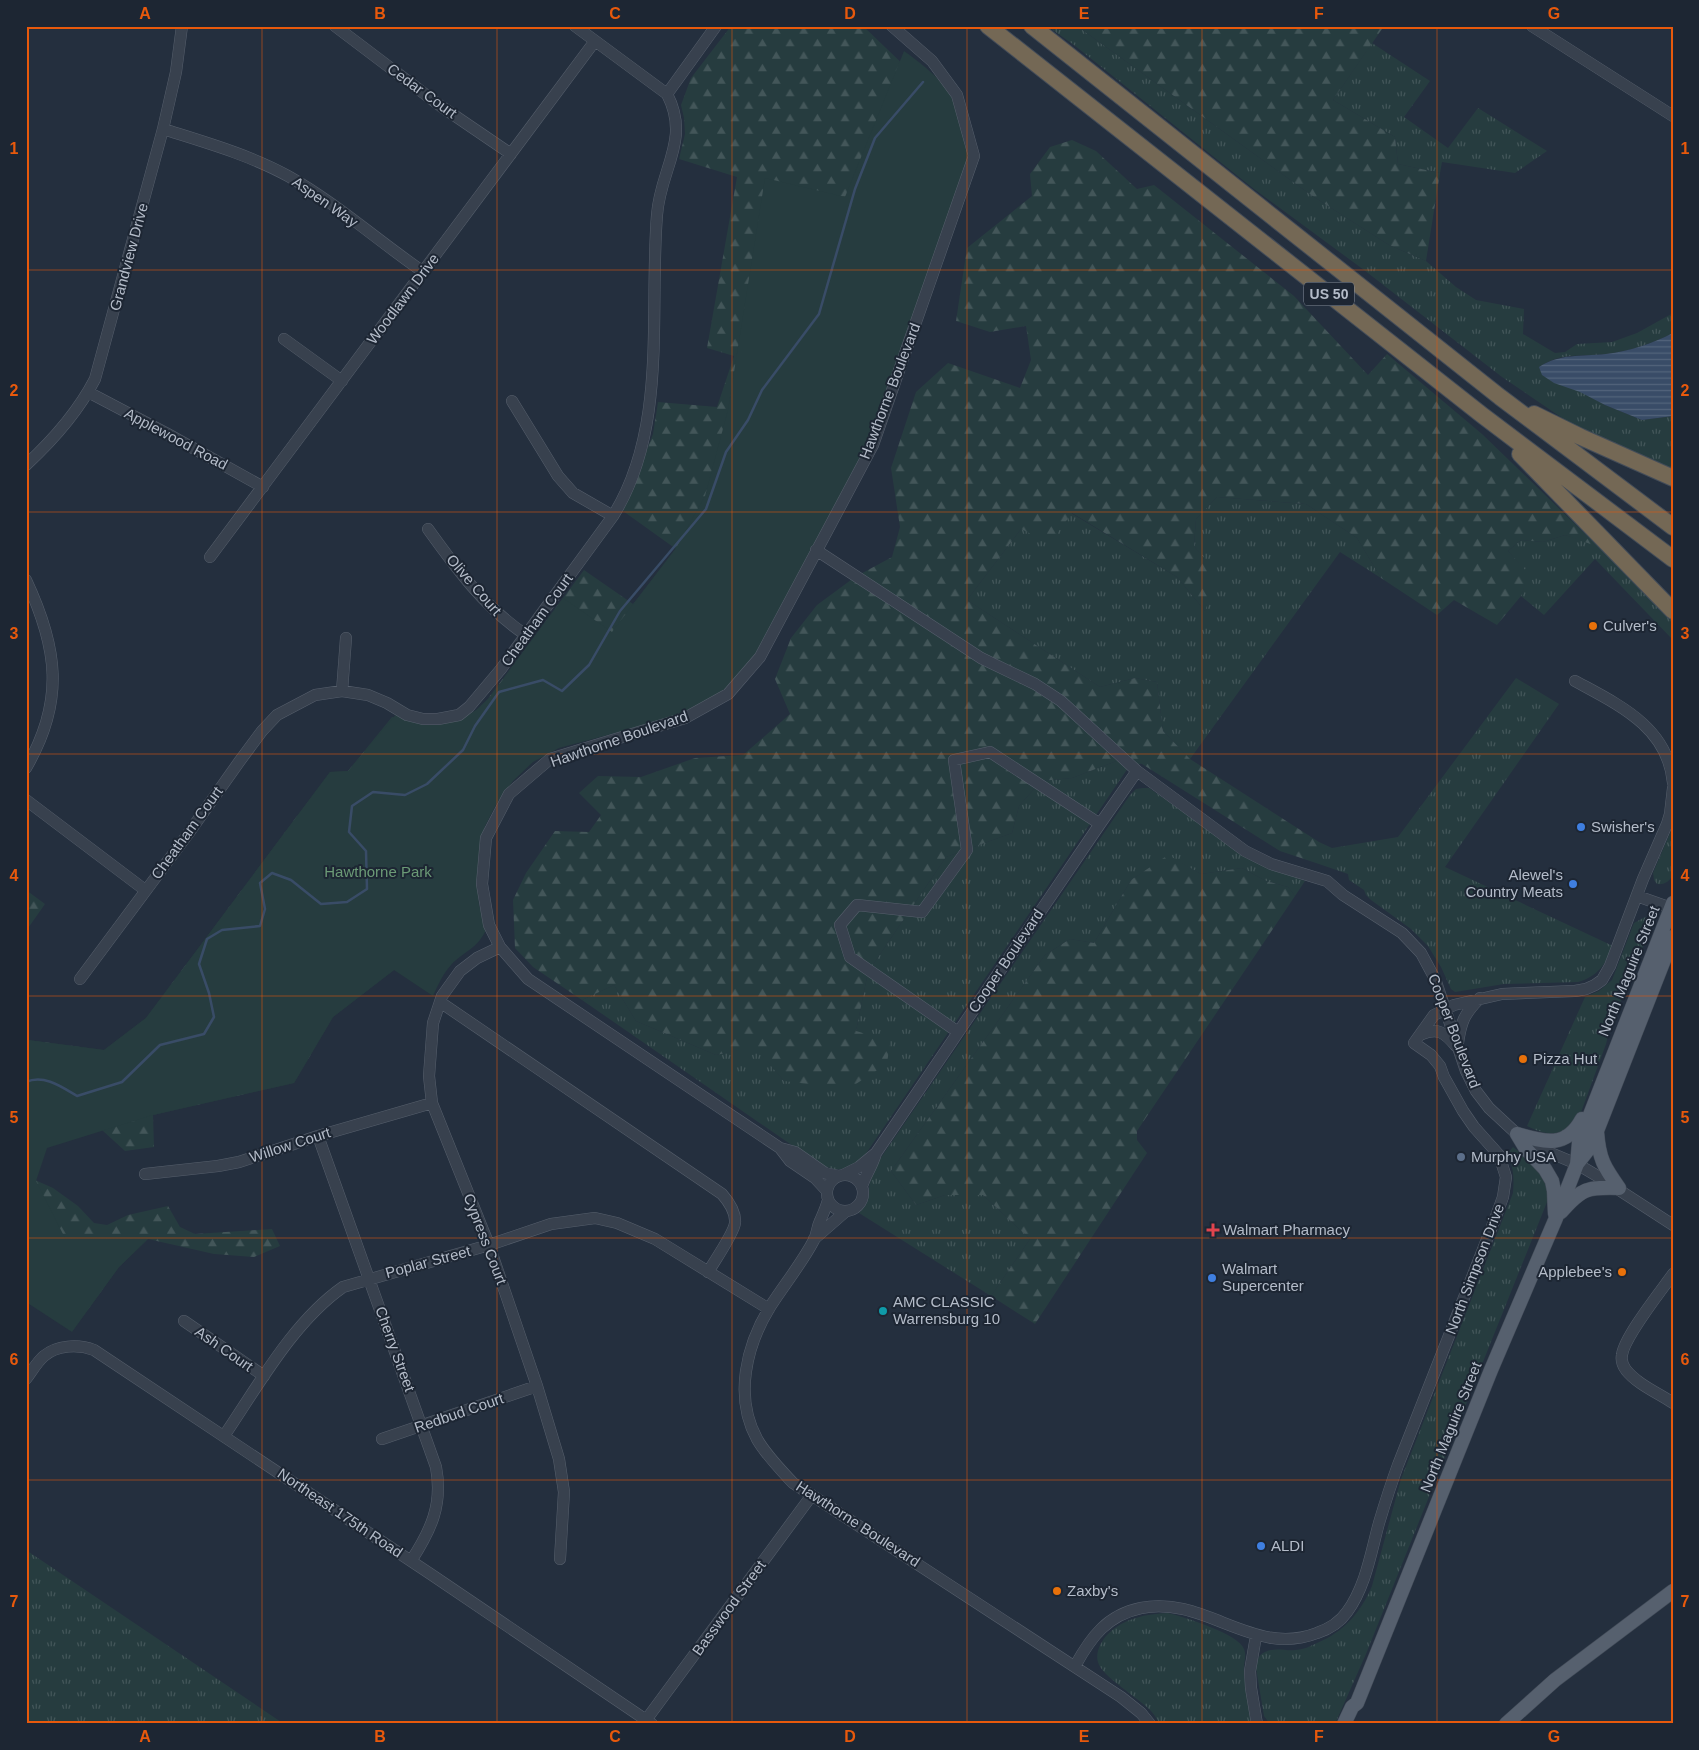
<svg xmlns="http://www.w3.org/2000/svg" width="1699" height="1750" font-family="Arial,sans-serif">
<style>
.grass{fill:url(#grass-tufts)}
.forest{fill:url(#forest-firs)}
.park{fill:#263c3f}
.water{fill:url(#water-rules)}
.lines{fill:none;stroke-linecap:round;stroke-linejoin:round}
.stream{stroke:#394c67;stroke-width:2.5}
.minor-casing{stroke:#565f6c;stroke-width:12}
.major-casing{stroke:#414a57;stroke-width:15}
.highway-casing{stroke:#434c59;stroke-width:18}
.minor{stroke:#38414e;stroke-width:11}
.major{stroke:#56606e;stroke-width:14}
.highway{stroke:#746855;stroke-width:16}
.grid{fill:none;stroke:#e8590c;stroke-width:1;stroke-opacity:0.55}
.food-dot{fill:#e8710a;stroke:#1d2633;stroke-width:2}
.shop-dot{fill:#3f7fe0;stroke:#1d2633;stroke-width:2}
.service-dot{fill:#5c6f8a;stroke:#1d2633;stroke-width:2}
.health-dot{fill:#e0444e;stroke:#1d2633;stroke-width:2}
.culture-dot{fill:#0f9aa8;stroke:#1d2633;stroke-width:2}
.labels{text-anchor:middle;stroke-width:4;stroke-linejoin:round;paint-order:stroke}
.shield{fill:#1d2633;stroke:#878f9c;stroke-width:1}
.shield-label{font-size:14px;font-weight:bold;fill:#b4bcc9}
.street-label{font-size:15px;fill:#b4bcc9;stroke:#1d2633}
.poi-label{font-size:15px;fill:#b4bcc9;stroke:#1d2633;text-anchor:start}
.park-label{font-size:15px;fill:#6b9a76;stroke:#1d2633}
.neatline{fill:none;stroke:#e8590c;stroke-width:2}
.grid-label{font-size:16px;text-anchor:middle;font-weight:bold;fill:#e8590c}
</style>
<defs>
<pattern id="grass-tufts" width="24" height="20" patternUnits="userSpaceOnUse" patternTransform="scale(1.25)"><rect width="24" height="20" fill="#263c3f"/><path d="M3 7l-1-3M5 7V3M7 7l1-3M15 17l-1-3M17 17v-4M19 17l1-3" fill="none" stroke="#435659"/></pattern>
<pattern id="forest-firs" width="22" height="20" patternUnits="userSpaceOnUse" patternTransform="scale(1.25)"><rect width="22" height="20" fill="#263c3f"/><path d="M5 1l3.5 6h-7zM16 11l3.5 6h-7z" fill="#435659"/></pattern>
<pattern id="water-rules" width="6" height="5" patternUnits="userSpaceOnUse" patternTransform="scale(1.25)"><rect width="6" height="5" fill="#394c67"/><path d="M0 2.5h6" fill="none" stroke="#53647b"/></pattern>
</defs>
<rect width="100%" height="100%" fill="#242f3e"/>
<!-- grass -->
<path class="grass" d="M1047 26H1077L1314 197 1389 245 1426 261 1456 287 1476 300 1524 309 1523 334 1555 353 1565 352 1577 344 1612 342 1637 333 1673 313V333C1651 344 1630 351 1606 354 1580 357 1561 352 1539 367L1605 405 1642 420 1673 416V471L1571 424 1502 377 1364 270 1254 189 1074 45Z
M1372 43 1430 81 1404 117 1448 148 1478 108 1547 151 1515 173 1442 162 1440 173 1398 164 1395 137 1333 100Z
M1217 497 1306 504 1357 538 1381 578 1340 552 1190 759 1163 731 1157 682 1135 678 1100 687 967 600 1021 529 1071 513 1177 577 1205 611 1211 567 1194 546 1196 519Z
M1570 512 1673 618V640L1595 559 1544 615 1521 596 1528 574 1508 551 1521 540 1543 542 1565 535 1598 545 1568 516Z
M1516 678 1559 704 1445 867 1613 946C1606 964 1597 977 1578 982L1504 984 1455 992 1451 989 1441 967 1428 946 1411 929 1371 900 1366 895 1364 890 1349 880 1348 874 1319 864V842L1332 848 1398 837Z
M1127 757 1142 764H1135L1128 768 865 1155C848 1171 840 1173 819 1164L582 1000 614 985 636 1021 716 1055 755 1046 784 1081 856 1031 868 972 946 857 1012 833 1019 806 1041 781 1072 778Z
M1143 788H1149C1199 823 1248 859 1305 881L1295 896 1288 887 1266 881 1242 868 1201 874 1168 856 1131 880 1094 943 1070 939 1045 955 891 1171 916 1205 945 1195H983L1030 1239 991 1296 859 1213C872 1201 867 1196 870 1181 872 1173 876 1165 880 1159L1130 795 1136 789Z
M1673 826V874C1670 881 1665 885 1657 884L1654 880 1653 873Z
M1645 917 1650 920 1652 925 1610 1027 1606 1044 1580 1115C1567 1137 1548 1137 1527 1126L1585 997 1599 991 1612 980 1634 923Z
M1513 1147C1534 1164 1550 1171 1547 1202L1366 1654 1335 1724H1270L1264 1716 1256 1668C1257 1661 1258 1655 1265 1652 1275 1647 1285 1651 1295 1650 1303 1650 1311 1646 1317 1643 1344 1632 1361 1612 1372 1586L1401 1479 1513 1193C1514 1180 1514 1166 1507 1154Z
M26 1550 284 1724H26Z
M1168 1613C1184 1617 1239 1634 1244 1649 1247 1657 1243 1664 1244 1672 1245 1688 1249 1703 1251 1719L1250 1724H1160C1157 1720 1155 1715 1151 1711 1140 1699 1101 1676 1098 1662 1095 1653 1101 1641 1108 1634 1124 1618 1147 1614 1168 1613Z"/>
<!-- forest -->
<path class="forest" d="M731 26H863L933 93 832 432 524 755 394 970 333 1017 294 1083 153 1115 154 1147 125 1151 91 1120 66 1119 26 1037 28 1040 104 1050 146 1018 330 772 348 771 392 717 460 727 481 708 584 570 633 604 676 549 623 511 653 434 658 402 717 407 734 356 707 348 737 177 679 159 685 134 684 118 681 105 691 78Z
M1077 26H1384L1333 100 1395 137 1398 164 1440 173 1426 261 1389 245 1314 197Z
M1072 140 1096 151 1137 189 1154 185 1294 296 1368 375 1387 354 1482 434 1599 547 1565 535 1543 542 1521 540 1508 551 1529 574 1521 596 1497 625 1454 600 1437 615 1381 578 1357 538 1306 504 1217 497 1196 519 1194 546 1211 566V595L1205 611 1177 577 1072 513 1050 543 1021 529 967 600 1100 687 1135 678 1157 682 1163 731 1190 759 1319 842V864L1280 851 1142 764 1127 757 1072 778 1041 781 1019 806 1012 833 946 857 868 972 856 1031 890 1041 887 1064 848 1089 784 1081 755 1047 716 1055 636 1021 614 985 582 1000 533 967 515 948 513 900 526 873 555 831 589 832 601 815 579 793 598 776 641 777 695 758 743 755 790 714 775 679 791 638 817 605 855 577 892 557 900 527 891 468 916 392 948 363 1020 388 1031 360 1026 326 990 332 956 321 967 248 1032 196 1030 174 1050 147Z
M1168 855 1201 874 1242 868 1266 881 1288 887 1295 896 1137 1131V1140L1147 1153 1035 1324 991 1296 1030 1239 983 1195H945L916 1205 891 1171 1045 955 1070 939 1094 943 1131 880Z
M26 890 45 904 26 931Z
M26 1176 53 1188 78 1206 94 1223 107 1225 128 1215 168 1206 180 1227 195 1234 272 1229 280 1246 254 1257 214 1254 148 1239 119 1267 81 1319Z"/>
<!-- park -->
<path class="park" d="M904 51C935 73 956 92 966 129 970 141 968 156 969 168L865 456 747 669 734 683 695 709 664 720 559 748 533 762 513 781 497 803 485 826 479 853 477 880 479 905 487 928C477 950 465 950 451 965 443 974 438 985 433 996L394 970 333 1017 294 1083 153 1115 47 1148 36 1181 65 1238 148 1239 119 1267 72 1332 26 1302V1037L28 1040 104 1050 146 1018 330 772 348 771 398 712 463 718 476 710 490 697 563 598 612 632 676 548 705 496 728 410 765 178 845 197Z"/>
<!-- water -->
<path class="water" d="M1673 333V416L1642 420 1605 405 1580 392 1554 383 1542 375 1539 367C1561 353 1580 357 1606 354 1630 351 1651 344 1673 333Z"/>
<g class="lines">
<!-- stream -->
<path class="stream" d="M26 1082C44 1074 62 1087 77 1096L122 1082 160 1045 204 1034 214 1017 209 993 199 964 207 939 222 930 260 926 265 909 260 883 272 873 291 880 321 904 347 902 367 889 366 851 349 832 352 806 373 792 405 795 427 784 463 750 475 726 499 692 543 680 562 691 589 665 620 611 706 509 726 452 748 420 762 390 819 314 855 189 875 138 923 82"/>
<defs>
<path id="minor" d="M335 26 442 107 511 154
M575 26 667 94
M1532 26 1673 116
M163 129C204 142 250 155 288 176 336 203 377 240 422 271
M284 339 342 381
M88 392 166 433 263 487
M512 401 558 476 573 493 613 516
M26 465C53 440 78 412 95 379L163 129 176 72 182 26
M428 529C456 568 485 608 526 635
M816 550 981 658 1035 684 1061 701 1137 771 1245 851 1271 864 1327 881 1343 895 1402 933 1421 953 1435 979 1466 1071 1476 1091 1489 1108 1517 1134 1534 1146 1577 1164 1599 1177 1673 1225
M210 557 595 41
M26 580C58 648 65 701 26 768
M1575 681C1619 705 1668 727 1673 783
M342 691 346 638
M26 800 145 890
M1637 896 1671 908
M500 947 477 958 460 971 442 996 433 1023 429 1076 432 1103 489 1245 537 1386 559 1459 564 1492 560 1559
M80 979 188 834 239 762 262 731 277 715 315 695 342 691 368 695 387 703 407 715 423 719H438L459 715 469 707 501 669 613 516C668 428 649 314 657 215 660 169 691 140 667 94L716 26
M440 1002 722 1194C729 1202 736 1212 735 1223 734 1233 714 1262 708 1272
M958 1032 850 957 840 925 857 905 922 912 967 850 954 760 990 752 1100 824
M1420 1035C1438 1027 1444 1032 1456 1046
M1458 1043C1461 1022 1464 1014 1480 998
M318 1136 436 1467C443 1505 431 1530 411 1561
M780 1148 790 1161 815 1178 827 1191
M145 1174 218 1166 239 1162 318 1136 432 1103
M827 1193a18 18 0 1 1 36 0a18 18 0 1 1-36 0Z
M843 1175 859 1167 876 1153
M839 1176 825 1173 795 1152 780 1148 528 979 500 947 489 925 482 884 486 838 509 794 550 759 685 718 728 694 760 657 873 445 974 156 957 95 932 61 892 26
M862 1186C866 1174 873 1165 876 1153L1100 824 1137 771
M828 1200C826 1208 823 1214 820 1221 817 1227 817 1234 814 1240 802 1263 784 1285 770 1307 746 1346 734 1397 757 1439 766 1455 780 1469 793 1483L1121 1697 1141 1713 1150 1724
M814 1239 845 1212
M1673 1274C1661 1291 1624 1337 1622 1355 1621 1360 1623 1366 1626 1370 1637 1384 1658 1393 1673 1403
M184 1321 264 1376
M26 1379C32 1371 37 1362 44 1356 57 1345 78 1344 94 1350L432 1575 652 1724
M224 1436C258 1386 293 1322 343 1287L489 1245 551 1224 595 1218 617 1223 655 1239 769 1309
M382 1439 537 1386
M1256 1636 1250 1671 1251 1688 1257 1724
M1075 1666C1091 1637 1107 1615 1141 1608 1205 1595 1253 1658 1317 1633 1329 1629 1340 1622 1347 1612 1366 1586 1371 1552 1379 1523 1385 1503 1391 1484 1398 1465L1495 1219 1503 1197 1506 1177 1499 1155 1474 1127 1463 1111 1444 1077 1440 1066 1431 1055 1414 1043 1434 1015 1454 1005 1502 994 1575 991 1586 989 1595 985 1602 980 1610 966 1643 879 1667 824 1670 814 1673 788
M646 1720 812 1495"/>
<path id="major" d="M1597 1132C1599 1159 1604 1167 1619 1188
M1517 1134C1544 1142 1566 1149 1582 1119
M1517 1134 1526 1149 1545 1169 1552 1181 1554 1191 1555 1214
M1577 1164 1591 1146 1673 937
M1561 1212C1582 1188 1587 1187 1619 1188
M1344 1724 1352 1707 1357 1703 1491 1370 1556 1218 1577 1164 1579 1143 1673 903
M1506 1724 1555 1680 1673 1591"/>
<path id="highway" d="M988 26 1482 415 1673 559
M1032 26 1500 397 1673 527
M1534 414 1581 437 1673 478
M1520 454 1673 611"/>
</defs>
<!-- minor casing -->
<use href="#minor" class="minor-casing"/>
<!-- major casing -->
<use href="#major" class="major-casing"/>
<!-- highway casing -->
<use href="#highway" class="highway-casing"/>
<!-- minor -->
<use href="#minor" class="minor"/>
<!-- major -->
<use href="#major" class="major"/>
<!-- highway -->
<use href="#highway" class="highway"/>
</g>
<!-- grid -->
<path class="grid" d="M262 26V1724M497 26V1724M732 26V1724M967 26V1724M1202 26V1724M1437 26V1724M26 270H1673M26 512H1673M26 754H1673M26 996H1673M26 1238H1673M26 1480H1673"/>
<!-- markers -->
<g class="food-dot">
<circle cx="1593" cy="626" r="5"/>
<circle cx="1523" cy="1059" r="5"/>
<circle cx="1622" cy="1272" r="5"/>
<circle cx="1057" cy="1591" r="5"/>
</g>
<g class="shop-dot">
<circle cx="1581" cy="827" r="5"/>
<circle cx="1573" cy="884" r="5"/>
<circle cx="1212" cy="1278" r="5"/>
<circle cx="1261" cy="1546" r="5"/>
</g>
<circle class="service-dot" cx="1461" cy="1157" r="5"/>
<path class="health-dot" d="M1210.5 1222.5h5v5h5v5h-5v5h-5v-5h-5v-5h5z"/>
<circle class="culture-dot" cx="883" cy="1311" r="5"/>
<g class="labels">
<!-- shield labels -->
<rect class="shield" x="1304" y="282.5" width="50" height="23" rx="4"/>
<g class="shield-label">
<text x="1329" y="299">US 50</text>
</g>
<!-- street labels -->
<g class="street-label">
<text transform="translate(422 91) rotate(36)" y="5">Cedar Court</text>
<text transform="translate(325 202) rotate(35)" y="5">Aspen Way</text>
<text transform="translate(129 257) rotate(-75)" y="5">Grandview Drive</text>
<text transform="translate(403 299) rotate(-53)" y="5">Woodlawn Drive</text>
<text transform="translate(890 391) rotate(-69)" y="5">Hawthorne Boulevard</text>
<text transform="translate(176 439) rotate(28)" y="5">Applewood Road</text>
<text transform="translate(474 585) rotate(49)" y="5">Olive Court</text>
<text transform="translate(537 620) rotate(-54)" y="5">Cheatham Court</text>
<text transform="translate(619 739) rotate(-19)" y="5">Hawthorne Boulevard</text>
<text transform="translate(187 833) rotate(-54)" y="5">Cheatham Court</text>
<text transform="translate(1006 961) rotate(-56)" y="5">Cooper Boulevard</text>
<text transform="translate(1629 971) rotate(-68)" y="5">North Maguire Street</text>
<text transform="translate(1454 1031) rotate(69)" y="5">Cooper Boulevard</text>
<text transform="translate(290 1145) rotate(-18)" y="5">Willow Court</text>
<text transform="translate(485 1239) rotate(69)" y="5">Cypress Court</text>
<text transform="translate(428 1262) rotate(-15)" y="5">Poplar Street</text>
<text transform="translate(1475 1269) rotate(-69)" y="5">North Simpson Drive</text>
<text transform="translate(224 1349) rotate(35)" y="5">Ash Court</text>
<text transform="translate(395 1349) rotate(70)" y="5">Cherry Street</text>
<text transform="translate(459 1413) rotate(-19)" y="5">Redbud Court</text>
<text transform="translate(1451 1427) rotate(-68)" y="5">North Maguire Street</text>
<text transform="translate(340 1513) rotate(34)" y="5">Northeast 175th Road</text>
<text transform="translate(858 1524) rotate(33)" y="5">Hawthorne Boulevard</text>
<text transform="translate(729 1608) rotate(-54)" y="5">Basswood Street</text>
</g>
<!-- poi labels -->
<g class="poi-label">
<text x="1603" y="631">Culver's</text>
<text x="1591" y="832">Swisher's</text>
<text x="1563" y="880" text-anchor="end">Alewel's<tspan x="1563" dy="17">Country Meats</tspan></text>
<text x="1533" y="1064">Pizza Hut</text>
<text x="1471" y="1162">Murphy USA</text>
<text x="1223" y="1235">Walmart Pharmacy</text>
<text x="1222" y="1274">Walmart<tspan x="1222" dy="17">Supercenter</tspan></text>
<text x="1612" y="1277" text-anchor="end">Applebee's</text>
<text x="893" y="1307">AMC CLASSIC<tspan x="893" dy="17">Warrensburg 10</tspan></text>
<text x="1271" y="1551">ALDI</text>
<text x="1067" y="1596">Zaxby's</text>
</g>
<!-- park labels -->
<g class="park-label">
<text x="378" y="877">Hawthorne Park</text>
</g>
</g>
<!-- border -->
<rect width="1699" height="1750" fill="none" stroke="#1d2633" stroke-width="55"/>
<rect x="28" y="28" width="1644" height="1694" class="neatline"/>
<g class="grid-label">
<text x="145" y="19">A</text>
<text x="380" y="19">B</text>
<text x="615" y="19">C</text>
<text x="850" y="19">D</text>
<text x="1084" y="19">E</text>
<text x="1319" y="19">F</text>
<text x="1554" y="19">G</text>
<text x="14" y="154">1</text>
<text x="1685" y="154">1</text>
<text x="14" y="396">2</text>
<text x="1685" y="396">2</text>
<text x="14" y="639">3</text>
<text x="1685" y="639">3</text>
<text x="14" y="881">4</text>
<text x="1685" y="881">4</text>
<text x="14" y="1123">5</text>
<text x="1685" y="1123">5</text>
<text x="14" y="1365">6</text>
<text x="1685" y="1365">6</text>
<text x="14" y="1607">7</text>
<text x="1685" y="1607">7</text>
<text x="145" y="1742">A</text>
<text x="380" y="1742">B</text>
<text x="615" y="1742">C</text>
<text x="850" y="1742">D</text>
<text x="1084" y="1742">E</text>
<text x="1319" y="1742">F</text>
<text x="1554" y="1742">G</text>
</g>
</svg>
